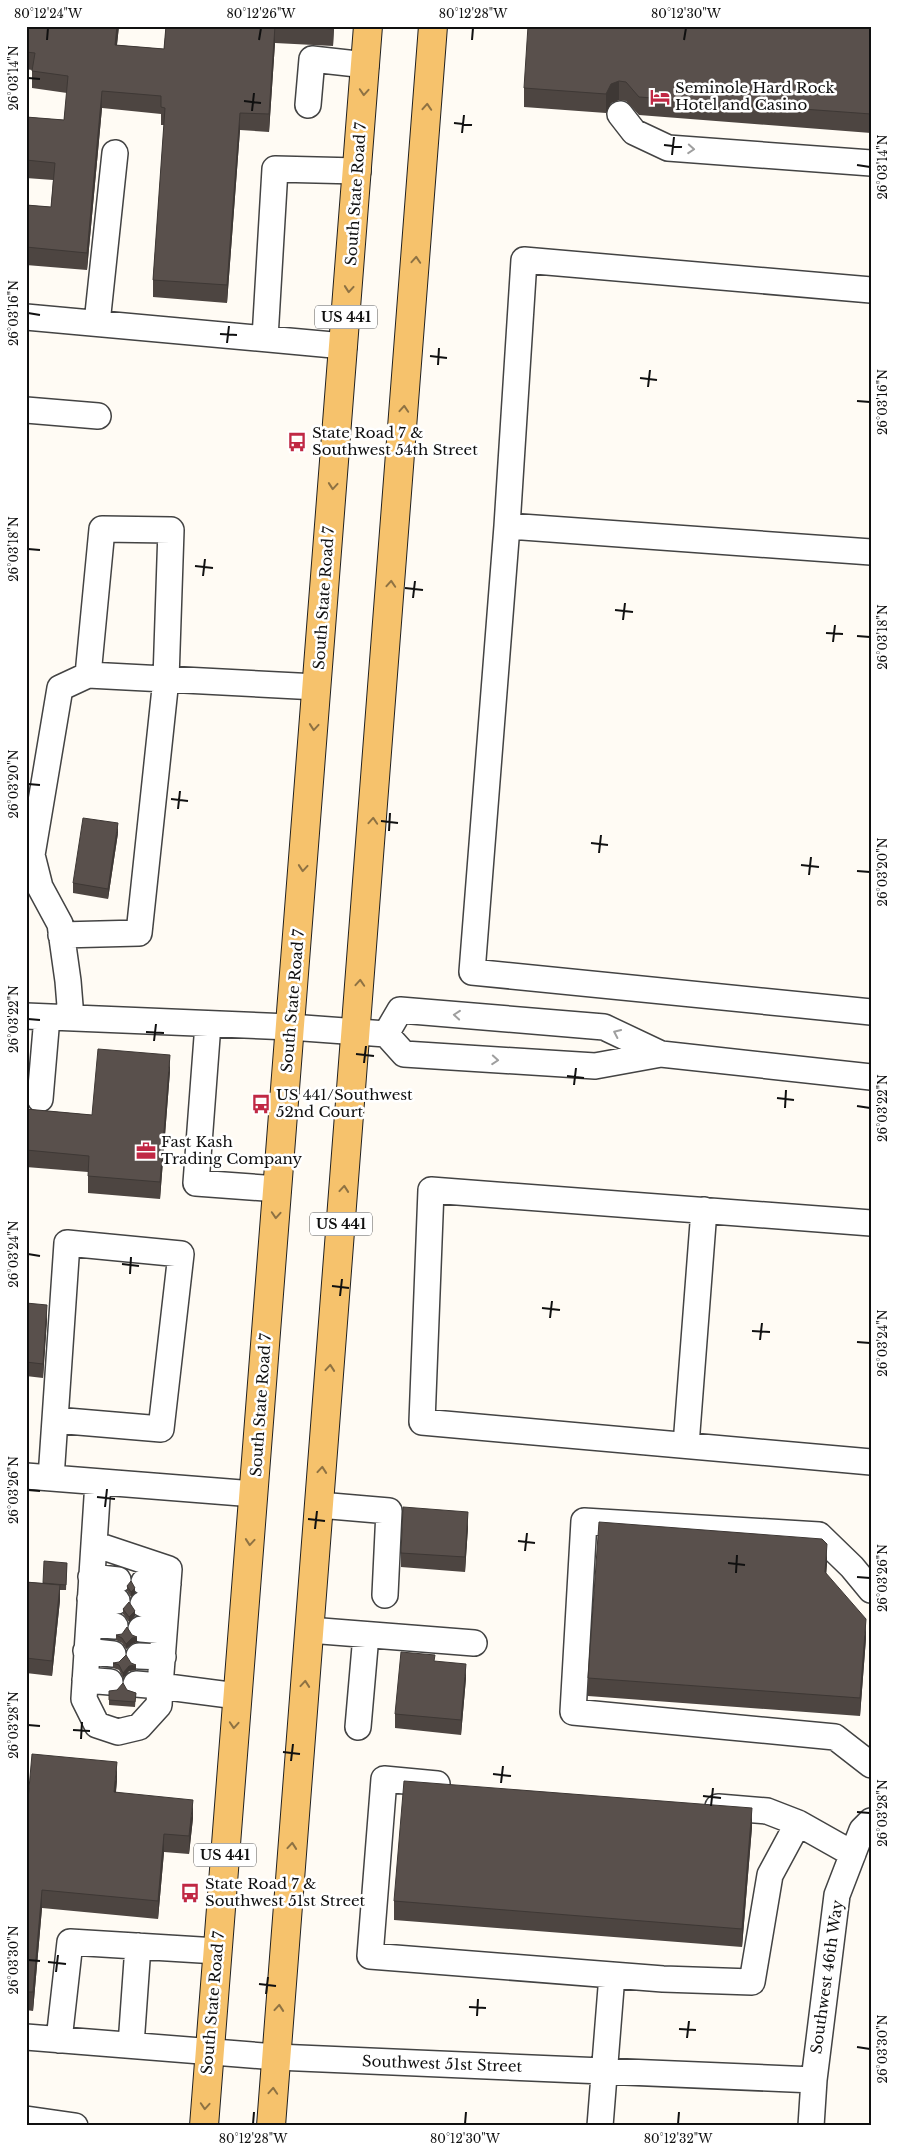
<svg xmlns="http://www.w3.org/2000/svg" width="897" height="2152" font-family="'Libre Baskerville',serif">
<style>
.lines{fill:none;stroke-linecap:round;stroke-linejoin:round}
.minor-casing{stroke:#434343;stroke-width:28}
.major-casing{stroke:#212121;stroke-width:30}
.minor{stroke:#fff;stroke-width:25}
.major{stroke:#f6c26c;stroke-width:28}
.wall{fill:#4d4541}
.shaded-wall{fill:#3e3835}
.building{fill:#59504c;stroke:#3e3835}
.oneway{stroke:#8e7243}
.oneway2{stroke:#9f9f9f}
.ticks{fill:none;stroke:#101010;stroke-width:2}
.labels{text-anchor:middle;stroke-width:5;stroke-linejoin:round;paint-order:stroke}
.shield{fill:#fff;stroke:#585858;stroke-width:1}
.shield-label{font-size:14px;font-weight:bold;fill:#101010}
.poi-label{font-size:15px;fill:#101010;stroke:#fff;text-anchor:start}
.street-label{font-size:15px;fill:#101010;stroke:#fff}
.neatline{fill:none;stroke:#101010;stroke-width:2}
.ticks-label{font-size:12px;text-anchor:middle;fill:#101010}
</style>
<rect width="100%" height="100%" fill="#fffbf4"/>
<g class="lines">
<defs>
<path id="minor" d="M308 105 312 59 366 65
M620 114 634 132 668 148 871 163
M871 290 524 260 507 526 472 972 871 1012
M26 317 344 346
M97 323 115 153
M265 338 275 169 358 171
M26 410 98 416
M507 526 871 552
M61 935 139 933 166 679 171 530 102 529 88 675
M26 1016 290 1027 386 1034 404 1054 595 1066 661 1054 871 1077
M71 1018 68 981 60 924 40 887 32 855 60 688 88 675 317 687
M208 1024 196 1183 278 1189
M386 1034 400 1010 604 1027 661 1054
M40 1099 47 1017
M871 1223 431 1190 422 1422 871 1462
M686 1445 704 1210
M26 1476 254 1494
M51 1478 67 1243 181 1254 161 1429 55 1420
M98 1482 84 1699 97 1725 118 1732 139 1727 159 1705 160 1686 237 1696
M319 1505 389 1511 385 1595
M94 1544 169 1569 160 1686 136 1684
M91 1577 118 1580
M144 1582 168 1584
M871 1590 852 1567 819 1535 584 1521 573 1712 835 1737 871 1765
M90 1599 117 1601
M143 1604 166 1606
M89 1624 115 1626
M141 1629 164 1631
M309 1630 474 1643
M86 1651 113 1654
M139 1656 163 1657
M85 1680 110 1682
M358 1727 366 1635
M437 1784 384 1779 370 1956 663 1979 752 1982 770 1875 798 1823
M718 1807 767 1811 798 1823 853 1854
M26 2037 276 2057 814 2080 811 2126
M59 2040 70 1942 217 1951
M131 2045 138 1946
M814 2080 837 1895 862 1830 871 1821
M26 2119 75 2126
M600 2126 612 1975"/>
<path id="major" d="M204 2126 368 26
M271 2126 433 26"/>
</defs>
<!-- minor casing -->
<use href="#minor" class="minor-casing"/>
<!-- major casing -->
<use href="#major" class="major-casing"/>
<!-- minor -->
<use href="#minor" class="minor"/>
<!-- major -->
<use href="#major" class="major"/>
</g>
<!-- wall -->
<path class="wall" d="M26 26H119L117 45 164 49 166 26H334L333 46 275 43 269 132 240 130 227 303 153 297V280L164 125H161V114L102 108 87 270 26 265V205L51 207 53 180 26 178V117L64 120 67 93 32 88V70L26 69Z
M871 26V133L639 115 626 101 619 100 611 103 606 113 524 107V88Z
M118 833 108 899 73 893V883Z
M170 1071 160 1199 88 1193V1172L26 1167V1109L92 1115Z
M26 1303 47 1319 43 1378 26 1376Z
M468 1527 465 1572 401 1567V1553Z
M67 1563 66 1590H60V1600L52 1676 26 1673V1582L43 1583Z
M827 1563 826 1574 866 1638 860 1716 588 1696V1678Z
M127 1586 135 1593 131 1597 127 1591Z
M123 1609 135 1616 129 1622 123 1614Z
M116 1635H132L137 1642 132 1644 126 1649 122 1643 116 1640Z
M435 1661 466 1678 461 1735 395 1728V1714Z
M113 1663H131L136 1670 129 1671 123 1678 119 1670 113 1668Z
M127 1690 136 1693 135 1707 109 1705V1691Z
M117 1780 116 1792 193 1818 189 1854 164 1852 158 1919 42 1908 33 2011 26 2010V1823Z
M752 1827 742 1947 394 1920V1901Z"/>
<!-- shaded-wall -->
<path class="shaded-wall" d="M117 26H119L115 62V45Z
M275 26V43L269 132V114Z
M333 26H334L333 46Z
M619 81V100L611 103 606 113V94L611 84Z
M102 91V108L87 270V253Z
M240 113V130L227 303V285Z
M118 823V833L108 899V889Z
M170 1055V1071L160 1199V1182Z
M47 1305V1319L43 1378V1364Z
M468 1512V1527L465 1572V1557Z
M827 1544V1563L825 1591V1572Z
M60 1585V1600L52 1676V1661Z
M135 1588V1593L131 1597V1592Z
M135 1611V1616L129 1622V1617Z
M866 1619V1638L860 1716V1698Z
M137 1637V1642L132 1644 126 1649V1644L132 1638Z
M466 1664V1678L461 1735V1720Z
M136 1665V1670L129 1671 123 1678V1673L129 1666Z
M117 1762V1780L114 1810V1792Z
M193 1800V1818L189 1854V1836Z
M752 1808V1827L742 1947V1929Z
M164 1834V1852L158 1919V1901Z
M42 1890V1908L33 2011V1992Z"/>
<!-- building -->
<path class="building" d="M26 26H117L115 45 164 49 166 26H275L269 114 240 113 227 285 153 280 165 108 161 107V96L102 91 87 253 26 247V205L51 207 55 163 26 160V117L64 120 68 76 32 71 35 53 26 52Z
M290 26H333V29Z
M528 26H871V114L639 97 626 82 619 81 611 84 606 94 524 88Z
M83 818 118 823 108 889 73 883Z
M98 1049 170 1055 160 1182 88 1176 89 1156 26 1150V1109L92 1115Z
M26 1303 47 1305 43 1364 26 1362Z
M403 1507 468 1512 465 1557 401 1553Z
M599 1522 822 1539 827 1544 825 1572 866 1619 860 1698 588 1678Z
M44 1561 67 1563 66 1585 43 1583Z
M131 1581 135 1588 131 1592 127 1586Z
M26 1582 60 1585 52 1661 26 1658Z
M129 1602 135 1611 129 1617 123 1609Z
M127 1627 132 1635 137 1637 132 1638 126 1644 122 1638 116 1635 122 1634Z
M401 1652 435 1655 434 1661 466 1664 461 1720 395 1714Z
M126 1655 131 1663 136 1665 129 1666 123 1673 119 1665 113 1663 119 1662Z
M123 1683 127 1690 136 1693 135 1702 109 1700V1691L117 1690Z
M32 1754 117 1762 114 1792 193 1800 189 1836 164 1834 158 1901 42 1890 33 1992H26V1823Z
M404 1781 752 1808 742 1929 394 1901Z"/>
<!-- one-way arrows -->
<defs><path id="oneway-chevron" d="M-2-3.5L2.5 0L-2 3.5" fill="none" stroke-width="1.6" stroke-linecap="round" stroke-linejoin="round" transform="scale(1.25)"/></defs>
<g class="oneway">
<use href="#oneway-chevron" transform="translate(364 92) rotate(94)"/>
<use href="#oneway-chevron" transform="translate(427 107) rotate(-86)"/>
<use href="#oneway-chevron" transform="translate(416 260) rotate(-86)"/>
<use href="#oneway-chevron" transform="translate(349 289) rotate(95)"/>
<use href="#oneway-chevron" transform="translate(404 409) rotate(-86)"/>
<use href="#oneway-chevron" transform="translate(333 486) rotate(95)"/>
<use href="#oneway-chevron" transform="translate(391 584) rotate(-86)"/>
<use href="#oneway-chevron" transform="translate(314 727) rotate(95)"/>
<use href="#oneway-chevron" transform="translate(373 821) rotate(-86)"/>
<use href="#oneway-chevron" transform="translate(303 868) rotate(95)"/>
<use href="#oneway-chevron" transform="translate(360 983) rotate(-86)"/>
<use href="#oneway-chevron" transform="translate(344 1189) rotate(-85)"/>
<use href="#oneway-chevron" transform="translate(276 1215) rotate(94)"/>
<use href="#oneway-chevron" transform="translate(330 1368) rotate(-85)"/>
<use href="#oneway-chevron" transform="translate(322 1470) rotate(-85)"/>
<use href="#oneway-chevron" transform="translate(250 1542) rotate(95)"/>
<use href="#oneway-chevron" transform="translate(305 1684) rotate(-85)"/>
<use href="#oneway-chevron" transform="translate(234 1725) rotate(94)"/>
<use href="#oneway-chevron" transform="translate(292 1846) rotate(-85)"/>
<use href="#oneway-chevron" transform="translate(279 2008) rotate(-85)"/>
<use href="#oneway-chevron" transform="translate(273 2091) rotate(-86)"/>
<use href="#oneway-chevron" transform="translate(205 2106) rotate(94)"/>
</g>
<g class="oneway2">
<use href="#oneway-chevron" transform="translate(691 149) rotate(4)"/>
<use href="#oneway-chevron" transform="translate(457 1015) rotate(-175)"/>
<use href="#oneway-chevron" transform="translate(617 1033) rotate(-155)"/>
<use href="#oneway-chevron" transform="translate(495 1060) rotate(4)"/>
</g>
<!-- ticks -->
<path class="ticks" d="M47 40 48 28M259 40 261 28M472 40 473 28M684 40 686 28M28 78 40 79M244 101 261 103M252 111 254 93M454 123 472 125M462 133 464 115M664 145 682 147M672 155 674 137M857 165 870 167M28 313 40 315M220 334 237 335M227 343 229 326M430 356 447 358M438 365 439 348M640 378 657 380M648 387 650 370M857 401 870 402M28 549 40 550M195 566 213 568M203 576 205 559M405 588 423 590M413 598 415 581M615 610 633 612M623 620 625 603M826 633 843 634M857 636 870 637M833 642 835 625M28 784 40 785M171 799 188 801M178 809 180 791M381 821 398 823M389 831 390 813M591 843 608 845M599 853 601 835M801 865 819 867M857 871 870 872M809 875 811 857M28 1019 40 1020M146 1032 164 1033M154 1041 156 1024M356 1054 374 1056M364 1063 366 1046M567 1076 584 1078M574 1085 576 1068M777 1098 794 1100M857 1106 870 1108M785 1108 786 1090M28 1254 40 1256M122 1264 139 1266M130 1274 131 1257M332 1286 349 1288M340 1296 342 1279M542 1308 560 1310M550 1318 552 1301M752 1331 770 1332M760 1340 762 1323M857 1342 870 1343M28 1490 40 1491M97 1497 115 1499M105 1507 107 1489M308 1519 325 1521M315 1529 317 1511M518 1541 535 1543M525 1551 527 1533M728 1563 745 1565M736 1573 737 1555M857 1577 870 1578M28 1725 40 1726M73 1730 90 1731M81 1739 82 1722M283 1752 300 1754M291 1761 293 1744M493 1774 511 1776M501 1783 503 1766M703 1796 721 1798M711 1806 713 1788M857 1812 870 1813M28 1960 40 1961M48 1962 66 1964M56 1972 58 1955M259 1984 276 1986M266 1994 268 1977M469 2007 486 2008M477 2016 478 1999M679 2029 696 2030M687 2038 689 2021M857 2047 870 2049M253 2124 254 2112M465 2124 466 2112M678 2124 679 2112"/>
<!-- icons -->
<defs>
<symbol id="hotel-bare" viewBox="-9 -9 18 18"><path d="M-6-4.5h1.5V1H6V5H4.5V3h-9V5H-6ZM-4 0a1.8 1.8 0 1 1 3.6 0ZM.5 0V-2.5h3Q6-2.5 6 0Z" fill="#c02844" stroke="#fff" stroke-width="2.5" paint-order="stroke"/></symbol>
<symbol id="bus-bare" viewBox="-9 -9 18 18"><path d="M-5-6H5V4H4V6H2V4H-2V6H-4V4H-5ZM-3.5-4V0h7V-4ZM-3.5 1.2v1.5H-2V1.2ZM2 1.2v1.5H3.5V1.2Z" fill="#c02844" stroke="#fff" stroke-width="2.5" paint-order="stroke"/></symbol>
<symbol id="office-bare" viewBox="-9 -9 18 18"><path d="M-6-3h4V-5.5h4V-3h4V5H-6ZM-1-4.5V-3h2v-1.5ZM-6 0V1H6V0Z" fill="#c02844" stroke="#fff" stroke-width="2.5" paint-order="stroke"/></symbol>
</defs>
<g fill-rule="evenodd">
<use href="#hotel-bare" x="646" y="83" width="28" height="28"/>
<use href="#bus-bare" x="283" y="428" width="28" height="28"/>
<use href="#bus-bare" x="247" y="1090" width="28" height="28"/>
<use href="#office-bare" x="132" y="1137" width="28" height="28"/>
<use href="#bus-bare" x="176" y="1879" width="28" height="28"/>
</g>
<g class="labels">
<!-- shield labels -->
<g class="shield">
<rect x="315" y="305.5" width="62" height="23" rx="4"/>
<rect x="310" y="1212.5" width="62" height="23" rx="4"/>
<rect x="194" y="1843.5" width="62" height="23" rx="4"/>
</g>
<g class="shield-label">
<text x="346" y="322">US 441</text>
<text x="341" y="1229">US 441</text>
<text x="225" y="1860">US 441</text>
</g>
<!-- poi labels -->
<g class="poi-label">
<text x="675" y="93">Seminole Hard Rock<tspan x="675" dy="17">Hotel and Casino</tspan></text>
<text x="312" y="438">State Road 7 &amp;<tspan x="312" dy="17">Southwest 54th Street</tspan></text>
<text x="276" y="1100">US 441/Southwest<tspan x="276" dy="17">52nd Court</tspan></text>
<text x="161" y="1147">Fast Kash<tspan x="161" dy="17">Trading Company</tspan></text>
<text x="205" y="1889">State Road 7 &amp;<tspan x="205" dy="17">Southwest 51st Street</tspan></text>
</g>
<!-- street labels -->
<g class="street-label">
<text transform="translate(356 194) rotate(-86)" y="5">South State Road 7</text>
<text transform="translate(324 598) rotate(-86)" y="5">South State Road 7</text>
<text transform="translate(293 1001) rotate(-85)" y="5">South State Road 7</text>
<text transform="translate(261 1405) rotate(-86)" y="5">South State Road 7</text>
<text transform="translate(827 1977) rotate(-82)" y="5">Southwest 46th Way</text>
<text transform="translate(213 2003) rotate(-85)" y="5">South State Road 7</text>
<text transform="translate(442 2064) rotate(2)" y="5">Southwest 51st Street</text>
</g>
</g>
<!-- border -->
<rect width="897" height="2152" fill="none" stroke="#ffffff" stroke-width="55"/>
<rect x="28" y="28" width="842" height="2096" class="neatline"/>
<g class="ticks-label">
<text x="48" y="18">80°12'24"W</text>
<text x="261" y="18">80°12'26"W</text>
<text x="473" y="18">80°12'28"W</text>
<text x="686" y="18">80°12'30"W</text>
<text transform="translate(14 78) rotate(-90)" y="4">26°03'14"N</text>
<text transform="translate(883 167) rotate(-90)" y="4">26°03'14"N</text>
<text transform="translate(14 313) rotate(-90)" y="4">26°03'16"N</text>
<text transform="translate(883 402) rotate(-90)" y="4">26°03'16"N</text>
<text transform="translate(14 549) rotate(-90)" y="4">26°03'18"N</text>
<text transform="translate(883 637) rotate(-90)" y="4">26°03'18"N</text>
<text transform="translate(14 784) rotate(-90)" y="4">26°03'20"N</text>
<text transform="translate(883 872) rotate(-90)" y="4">26°03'20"N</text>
<text transform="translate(14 1019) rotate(-90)" y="4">26°03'22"N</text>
<text transform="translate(883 1108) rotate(-90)" y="4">26°03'22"N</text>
<text transform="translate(14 1254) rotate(-90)" y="4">26°03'24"N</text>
<text transform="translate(883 1343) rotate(-90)" y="4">26°03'24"N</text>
<text transform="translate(14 1490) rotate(-90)" y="4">26°03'26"N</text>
<text transform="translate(883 1578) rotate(-90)" y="4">26°03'26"N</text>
<text transform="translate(14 1725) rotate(-90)" y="4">26°03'28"N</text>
<text transform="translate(883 1813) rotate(-90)" y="4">26°03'28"N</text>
<text transform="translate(14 1960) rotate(-90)" y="4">26°03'30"N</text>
<text transform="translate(883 2049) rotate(-90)" y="4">26°03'30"N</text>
<text x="253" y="2143">80°12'28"W</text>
<text x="465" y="2143">80°12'30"W</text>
<text x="678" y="2143">80°12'32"W</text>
</g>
</svg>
